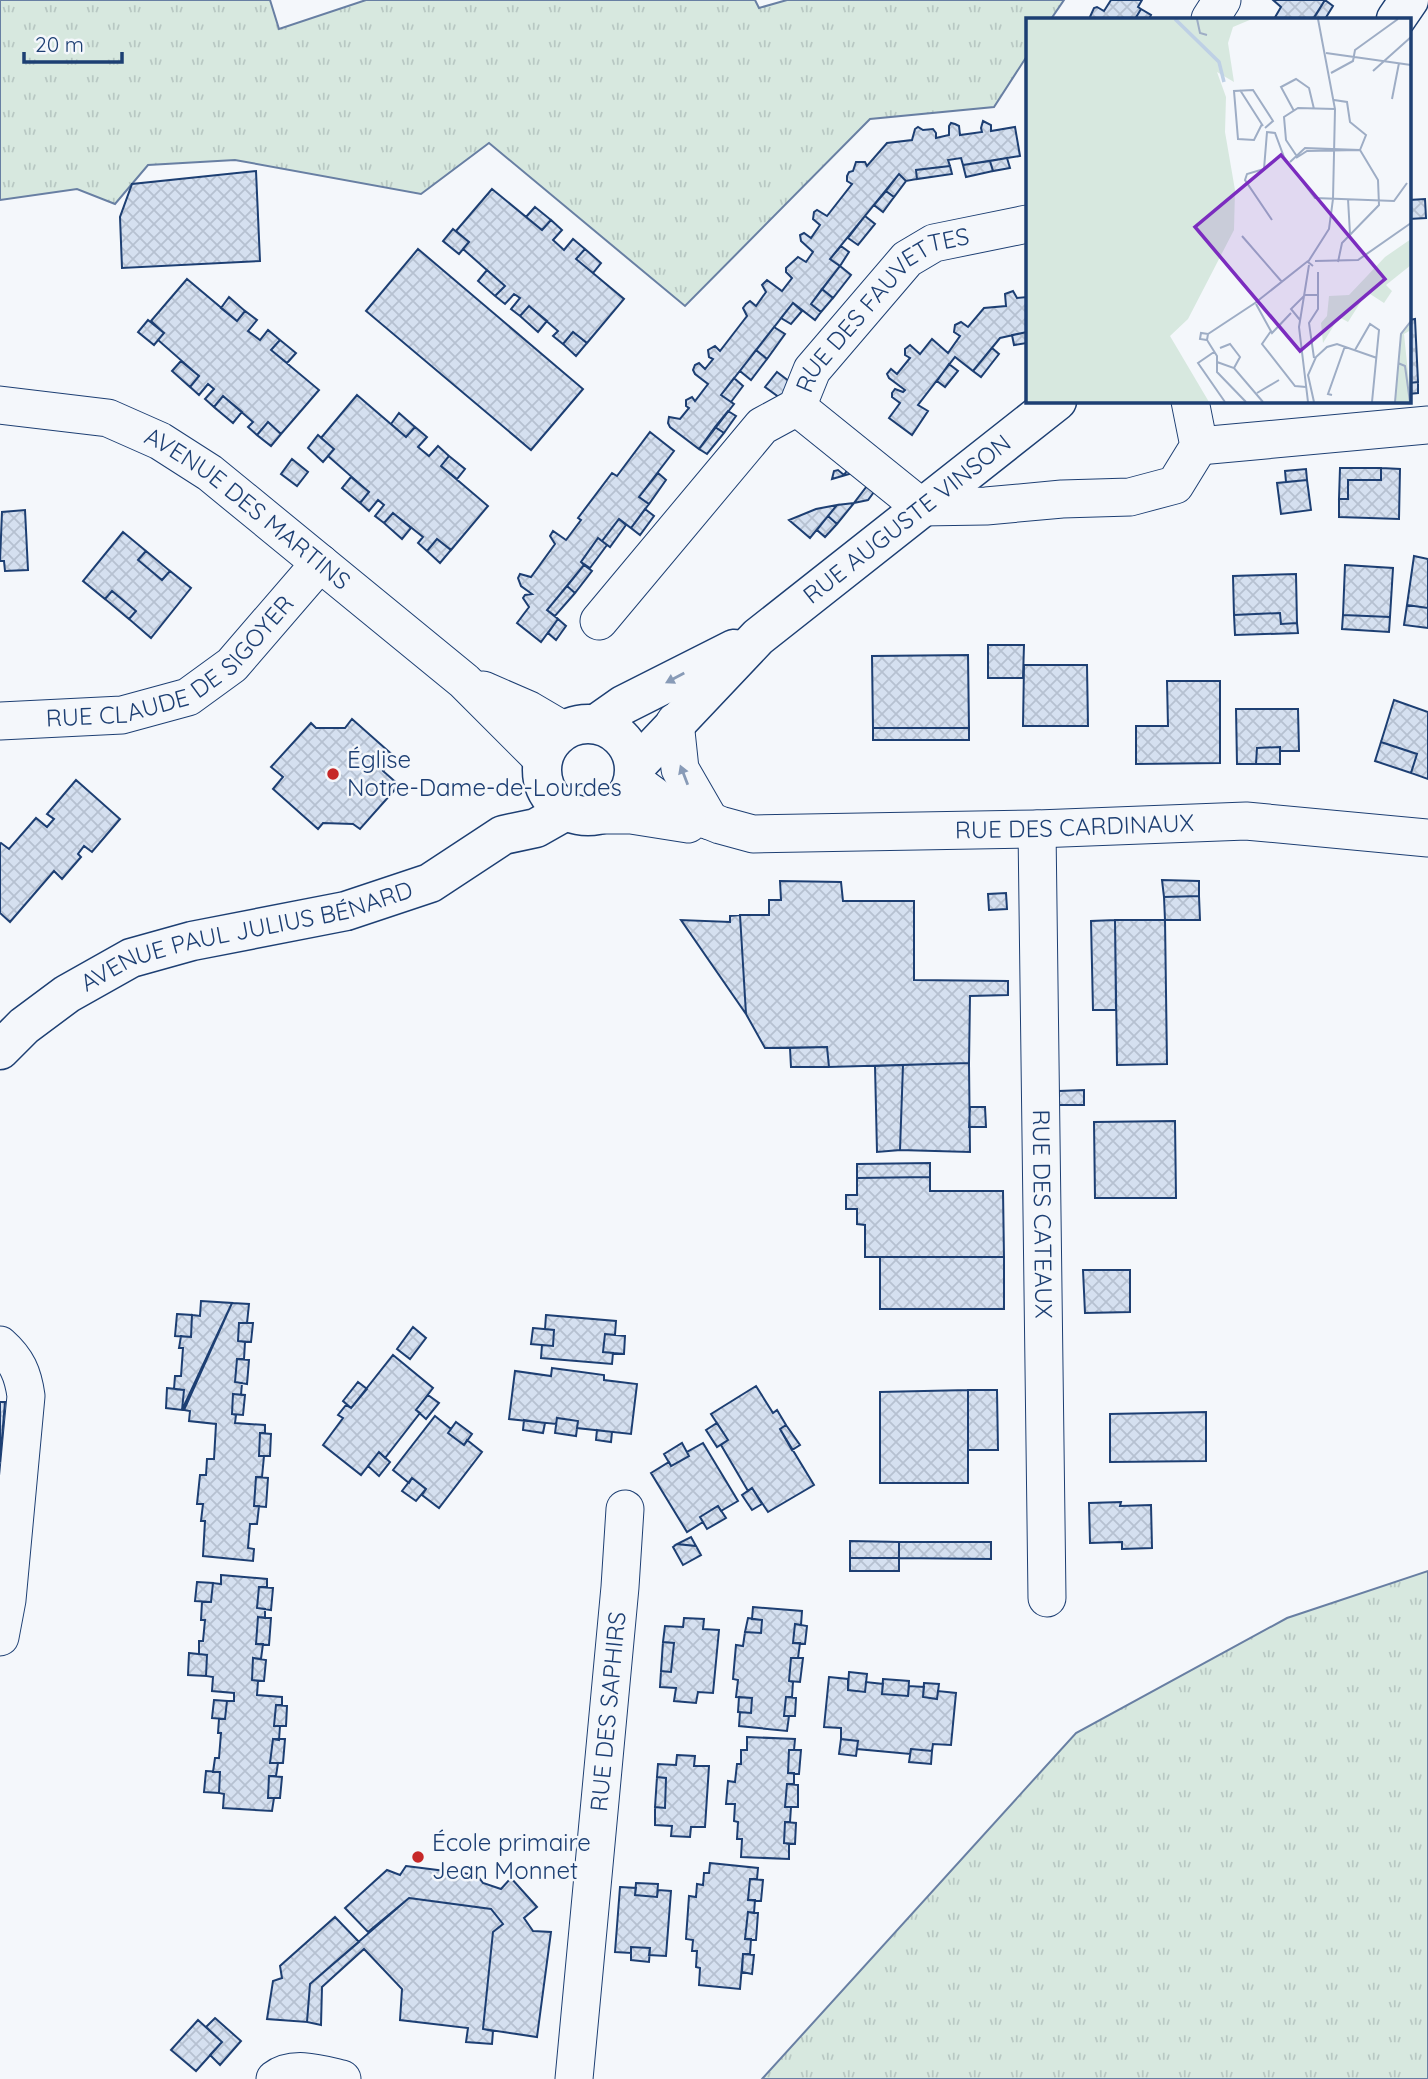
<svg xmlns="http://www.w3.org/2000/svg" width="1428" height="2079" font-family="Quicksand,sans-serif">
<style>
.grass{fill:url(#grass-tufts);stroke:#687fa3;stroke-width:2}
.building{fill:url(#building-cross-hatch);stroke:#1d3f73;stroke-width:2}
.lines{fill:none;stroke-linecap:round;stroke-linejoin:round}
.minor-casing{stroke:#1d3f73;stroke-width:39}
.major-casing{stroke:#1d3f73;stroke-width:41}
.minor{stroke:#f4f7fb;stroke-width:37}
.major{stroke:#f4f7fb;stroke-width:38}
.oneway{fill:#889bb7}
.poi-dot{fill:#c62828;stroke:#f4f7fb;stroke-width:2.5}
.labels{text-anchor:middle;stroke-width:5;stroke-linejoin:round;paint-order:stroke}
.street-label{font-size:24px;fill:#1d3f73;stroke:#f4f7fb}
.poi-label{font-size:24px;fill:#1d3f73;stroke:#f4f7fb;text-anchor:start}
.inset-river{fill:none;stroke:#bed0e5;stroke-width:3.5}
.inset-road{fill:none;stroke:#9eadc5;stroke-width:2}
.view{fill:#7b2cbf;fill-opacity:0.15;stroke:#7b2cbf;stroke-width:3.5}
.inset-edge{fill:none;stroke:#1d3f73;stroke-width:3.5}
</style>
<defs>
<pattern id="grass-tufts" width="24" height="20" patternUnits="userSpaceOnUse" patternTransform="scale(1.75)"><rect width="24" height="20" fill="#d7e8df"/><path d="M3 7l-1-3M5 7V3M7 7l1-3M15 17l-1-3M17 17v-4M19 17l1-3" fill="none" stroke="#b8c8c3"/></pattern>
<pattern id="building-cross-hatch" width="8" height="8" patternUnits="userSpaceOnUse" patternTransform="scale(1.75)"><rect width="8" height="8" fill="#d5e0f0"/><path d="M0 0l8 8M0 8l8-8" fill="none" stroke="#b6c1d1"/></pattern>
</defs>
<rect width="100%" height="100%" fill="#f4f7fb"/>
<!-- grass -->
<path class="grass" d="M0 0H270L279 29 366 0H755L759 8 787 0H1064L1051 19H1027V56L994 107 870 119 685 306 489 143 421 194 235 160 148 165 115 204 77 189 0 200Z
M1428 1571V2079H762L1076 1733 1287 1618Z"/>
<!-- building -->
<path class="building" d="M1111 0H1142L1138 7 1141 9 1135 19H1089L1094 8 1097 7 1104 11Z
M1273 0H1325L1313 19H1274L1281 7Z
M1325 0 1333 6 1325 19H1316L1314 18Z
M1141 9 1151 15 1149 19H1135Z
M983 121 991 125V131L1015 127 1020 156 963 165 961 158 948 160 950 166 916 170 917 179 906 181 899 174 830 259 840 266 811 304 821 312 815 320 793 303 721 395 734 404 699 449 670 427 668 423 669 417 680 419 689 408 686 406V400L692 397 695 401 708 384 695 374 693 370 695 365 699 363 705 369 713 359 709 357 708 350 715 346 720 351 747 316 743 308 746 304 750 301 756 306 766 292 762 285 767 280 782 291 792 278 786 272V268L798 257 806 262 813 252 801 241 800 235 804 233 811 238 820 225 813 219 814 212 817 210 827 216 852 184 847 181V176L849 172 853 171 856 162H865L867 166 887 143 912 140 915 129 918 127 923 130 933 129 936 133V138L949 135V126L951 123 955 124 959 126 960 135 982 132 981 128Z
M1007 158 1010 168 993 171 990 161Z
M990 161 993 171 966 177 963 165Z
M950 166 952 174 917 179 916 170Z
M256 171 260 261 122 268 120 217 132 184Z
M899 174 906 181 894 197 886 191Z
M492 189 542 230 551 220 562 230 553 240 564 250 573 239 585 249 576 259 624 299 587 343 573 332 563 344 553 336 558 331 529 306 520 316 511 309 520 298 514 294 505 304 495 296 505 286 463 249 469 242 456 231Z
M886 191 894 197 883 212 874 205Z
M1425 199 1426 218 1409 219V200Z
M535 207 551 220 542 230 526 217Z
M865 216 875 224 858 245 848 238Z
M453 229 469 242 459 254 443 241Z
M841 246 849 252 840 266 830 259Z
M418 249 583 389 531 450 366 311Z
M585 249 601 263 593 273 576 259Z
M840 266 851 275 833 298 822 289Z
M487 270 505 286 495 296 478 281Z
M187 279 237 321 245 311 257 320 248 331 260 340 268 330 280 340 271 350 319 390 281 434 268 422 257 435 248 427 253 422 223 396 214 407 205 399 214 389 208 384 199 395 190 387 199 376 158 340 164 333 151 321Z
M822 289 833 298 821 312 811 304Z
M1013 291 1017 298 1027 297V332L1000 338 973 371 955 357 918 405 928 411 912 435 889 418 900 403 892 397V393L895 389 903 392 905 390 889 378 887 374 891 369 897 374 910 358 905 355V349L910 345 920 354 932 339 948 353 960 336 954 332 955 325 961 322 968 327 984 308 1006 306 1005 294Z
M229 297 245 311 237 321 221 308Z
M793 303 802 311 791 324 781 318Z
M529 306 547 321 538 332 520 316Z
M1415 319 1418 382 1409 383V320Z
M148 320 164 333 154 345 138 332Z
M774 327 785 334 767 359 756 350Z
M573 332 587 343 576 356 563 344Z
M1027 332V343L1014 345 1012 335Z
M280 340 296 353 287 363 271 350Z
M992 348 999 354 981 377 973 371Z
M756 350 767 359 751 380 740 371Z
M181 361 199 376 190 387 172 371Z
M949 364 958 371 945 387 937 381Z
M777 372 794 385 783 400 765 387Z
M734 378 743 386 731 402 721 395Z
M1418 382V393L1409 394V383Z
M357 395 406 437 415 427 427 437 418 447 429 456 438 446 449 456 441 466 488 506 451 550 437 539 427 551 418 543 423 537 393 513 384 523 375 516 384 505 378 500 369 511 360 503 369 492 328 456 334 449 321 438Z
M223 396 242 412 233 423 214 407Z
M728 411 736 416 724 433 715 427Z
M399 413 415 427 406 437 391 424Z
M268 422 281 434 271 446 257 435Z
M715 427 724 433 707 454 699 449Z
M650 432 674 451 639 497 649 504 631 528 619 519 602 541 598 538 581 562 584 565 547 610 558 619 541 642 517 623 529 607 523 598 525 595 532 594 521 586 518 578 520 574 531 577 555 544 550 536 553 531 566 540 581 520 578 518 612 473 617 476Z
M318 435 334 449 323 462 308 448Z
M449 456 465 469 457 479 441 466Z
M292 459 308 472 297 486 281 474Z
M854 460 866 469 832 479 834 471 838 470 844 475Z
M1340 468H1381V480H1348V499H1339Z
M1381 468 1400 469 1399 519 1339 517V499H1348V480H1381Z
M1306 469 1307 480 1286 482 1285 471Z
M658 473 666 480 649 504 639 497Z
M351 477 369 492 360 503 342 488Z
M1307 480 1311 510 1281 514 1277 483Z
M867 486 874 492 868 500 854 503Z
M854 503 837 524 828 516 837 505Z
M837 505 810 538 789 520 816 509Z
M645 509 654 516 640 535 631 528Z
M25 510 28 570 5 571 4 561H0L2 512Z
M393 513 411 528 402 539 384 523Z
M828 516 837 524 825 537 817 530Z
M619 519 626 525 610 547 602 541Z
M123 532 146 551 138 560 162 580 170 571 191 588 151 638 129 619 136 611 112 591 105 599 83 581Z
M598 538 607 545 590 568 581 562Z
M437 539 451 550 440 563 427 551Z
M146 551 170 571 162 580 138 560Z
M1414 556 1428 559V608L1407 605Z
M584 565 592 571 575 593 567 586Z
M1345 565 1393 568 1390 617 1343 615Z
M1296 574 1297 623 1281 624 1280 613 1234 615 1233 576Z
M567 586 575 593 555 616 547 610Z
M112 591 136 611 129 619 105 599Z
M1407 605 1428 608V628L1404 625Z
M1280 613 1281 624 1297 623 1298 633 1235 635 1234 615Z
M1343 615 1390 617 1389 632 1342 629Z
M558 619 566 626 556 640 548 633Z
M988 645H1024L1023 678H988Z
M968 655 969 728H873L872 656Z
M1024 665H1087L1088 726H1023Z
M1167 681H1220V763L1136 764V726H1168Z
M1394 700 1428 712V779L1411 773 1417 754 1381 742Z
M1236 709H1298L1299 751H1280V747L1257 748 1256 764H1237Z
M352 719 395 757 383 771 399 785 360 829 353 824 323 823 318 829 273 789 283 777 271 767 311 723 316 728H345Z
M873 728H969V740H873Z
M1381 742 1417 754 1411 773 1375 761Z
M1280 747V764H1256L1257 748Z
M76 780 120 819 92 852 84 846 78 854 81 857 62 879 54 871 10 922 0 913V844L1 843 9 849 36 818 47 827 54 819 47 814Z
M1162 880 1199 881V896L1164 897Z
M780 881 841 882 843 901H914V980L1008 981V995L970 996 969 1063 829 1067 827 1047 765 1048 746 1014 740 915H769V900H781Z
M1006 893 1007 909 989 910 988 894Z
M1199 896 1200 920H1165L1164 897Z
M740 915 746 1014 681 920 730 922V916Z
M1115 920 1116 1010H1093L1091 921Z
M1115 920H1165L1167 1064 1117 1065Z
M827 1047 829 1067H791L790 1048Z
M969 1063 970 1152 900 1150 903 1065Z
M903 1065 900 1150 877 1152 875 1066Z
M1084 1090V1105H1059V1091Z
M970 1107H985L986 1127H969Z
M1175 1121 1176 1198H1095L1094 1122Z
M930 1163V1177L857 1178V1164Z
M930 1177V1191H1003L1004 1257H865V1225L857 1224V1209H846V1195H857V1178Z
M880 1257H1004V1309H880Z
M1083 1270H1130V1312L1085 1313Z
M201 1301 232 1303 182 1410 184 1390 174 1389 175 1376H181L183 1348H179L181 1336 191 1337 192 1315 200 1316Z
M232 1303 249 1304 247 1323H239L238 1341 245 1342 244 1359H237L235 1382 242 1383 241 1395 233 1394 232 1414 236 1415 235 1423 265 1425V1433H260L259 1456H264L262 1477H256L254 1506H259L257 1524H250L248 1548 254 1549 253 1561 203 1556 205 1521H201L203 1504H197L200 1475H206L207 1459H214L216 1424 189 1421 190 1411 184 1410Z
M177 1314 192 1315 191 1337 175 1336Z
M546 1315 616 1321 615 1335 605 1334 603 1352 613 1353 612 1364 541 1358 542 1345 553 1346 554 1330 545 1329Z
M239 1323H253L251 1342 238 1341Z
M413 1327 426 1338 410 1359 397 1349Z
M533 1328 554 1330 553 1346 531 1344Z
M605 1334 625 1336 624 1354 603 1352Z
M393 1355 433 1388 416 1410 420 1413 385 1458 379 1452 361 1475 323 1445 343 1418 338 1415 346 1405 351 1408Z
M237 1359 249 1360 247 1384 235 1382Z
M552 1368 604 1375V1380L637 1384 631 1434 577 1428 578 1421 557 1418 556 1424 509 1419 515 1371 551 1376Z
M358 1382 367 1389 351 1408 343 1401Z
M756 1386 773 1413 777 1410 786 1425 780 1429 814 1485 768 1512 752 1488 748 1491 721 1445 728 1440 711 1414Z
M167 1388 184 1390 182 1410 166 1408Z
M968 1390H997L998 1450H968Z
M968 1390V1483H880V1392Z
M233 1394 245 1395 243 1415 232 1414Z
M428 1395 439 1403 426 1419 416 1410Z
M0 1402H5L0 1462Z
M1206 1412V1461L1110 1462V1414Z
M435 1416 451 1429 448 1433 464 1445 467 1440 482 1452 439 1508 422 1495 426 1489 412 1478 409 1483 393 1470Z
M557 1418 578 1421 576 1436 555 1433Z
M524 1420 545 1423 543 1433 523 1430Z
M456 1422 472 1434 464 1445 448 1433Z
M717 1423 728 1440 717 1447 706 1430Z
M786 1425 800 1445 792 1450 780 1429Z
M597 1430 612 1432 611 1442 596 1440Z
M260 1433 271 1434 270 1456H259Z
M682 1443 689 1456 671 1466 664 1454Z
M703 1443 738 1501 721 1511 718 1506 700 1517 703 1522 687 1532 651 1473 669 1462 671 1466 689 1456 687 1452Z
M379 1452 390 1462 379 1476 368 1466Z
M256 1477 268 1478 266 1507 254 1506Z
M412 1478 426 1489 416 1501 402 1491Z
M752 1488 762 1504 752 1510 742 1495Z
M1121 1502 1120 1506 1151 1505 1152 1548 1122 1549V1542L1090 1543 1089 1503Z
M718 1506 726 1518 707 1529 700 1517Z
M691 1537 696 1546 677 1544Z
M850 1541 899 1542V1558H850Z
M899 1542H991V1559L899 1558Z
M677 1544 696 1546 701 1555 683 1565 673 1547Z
M850 1558H899V1571H850Z
M221 1575 267 1579V1587H259L257 1608 265 1609V1618L258 1617 256 1644H263L261 1659 253 1658 252 1680 258 1681 257 1695 282 1697V1705H276L274 1726H280L279 1740 273 1739 270 1763H278L276 1776H269L268 1798H274L272 1811 223 1808 224 1794 219 1793 220 1772H213L215 1758H219L221 1733H218L219 1719H225L227 1701H234V1693L212 1691 213 1677 206 1676 207 1655 199 1654V1641H203L205 1620H201L202 1602H211L213 1583 221 1584Z
M197 1582 213 1583 211 1602 195 1601Z
M259 1587 273 1588 271 1610 257 1608Z
M753 1607 802 1611 801 1625 795 1624 793 1643H800L798 1658H791L789 1681 793 1682 792 1697H786L784 1716H789L787 1731 739 1726 740 1712 751 1713 752 1698 736 1697 738 1680 733 1679 736 1645 743 1646 745 1632 761 1633 762 1620 752 1619Z
M258 1617 271 1618 269 1645 256 1644Z
M684 1618 704 1619 703 1629 719 1630 713 1693 698 1692 696 1703 674 1701 676 1688 660 1687 661 1671 671 1672 674 1643 663 1642 665 1626 683 1627Z
M748 1618 762 1620 761 1633 745 1632Z
M795 1624 807 1626 805 1644 793 1643Z
M663 1642 674 1643 671 1672 661 1671Z
M189 1653 207 1655 206 1676 188 1675Z
M253 1658 266 1660 264 1681 252 1680Z
M791 1658H803L800 1682 789 1681Z
M849 1672 867 1674 865 1692 848 1690Z
M829 1677 848 1679V1690L865 1692 866 1682 883 1684 882 1694 908 1696 909 1686 924 1687 923 1697 937 1699 938 1691 956 1693 951 1745 933 1744 932 1751 911 1749 910 1754 857 1749 858 1741 841 1739V1728L824 1727Z
M883 1679 909 1681 908 1696 882 1694Z
M924 1683 939 1684 937 1699 923 1697Z
M739 1697 752 1698 751 1713 738 1712Z
M786 1697 796 1698 795 1716H784Z
M214 1700 227 1701 225 1719 212 1718Z
M276 1705 287 1706 286 1726H274Z
M747 1737 795 1739 794 1750H789L788 1773H794V1784H787L785 1807H791L790 1822H785L784 1843 789 1844V1859L741 1857 742 1839H737L738 1822 734 1821 735 1804H726L728 1781 735 1782 737 1764H741V1750H747Z
M273 1739H285L283 1763H270Z
M841 1739 858 1741 856 1756 839 1754Z
M911 1749 932 1751 931 1764 909 1762Z
M789 1750H801L799 1774 788 1773Z
M677 1755 695 1756 694 1766H709L705 1827H691L690 1837 671 1836 672 1826 655 1825V1807L665 1808 666 1778 657 1777 658 1764 676 1765Z
M206 1771 220 1772 219 1793 204 1792Z
M269 1776 282 1777 280 1798H268Z
M657 1777 666 1778 665 1808 655 1807Z
M787 1784 798 1785V1807H785Z
M785 1822 796 1823 795 1844 784 1843Z
M710 1863 758 1868 757 1879H750L748 1900H755L754 1913 748 1912 745 1939H751L750 1954H743L740 1989 699 1985 700 1968 696 1967 697 1951H692L693 1940 686 1939 689 1896 696 1897 697 1884 703 1885 704 1873H709Z
M406 1866 477 1875 483 1883 501 1889 511 1878 537 1907 524 1918 533 1931 551 1932 537 2037 483 2029 493 1932 503 1924 491 1909 409 1898 368 1932 345 1908 387 1870 400 1875Z
M750 1879 763 1880 761 1901 748 1900Z
M636 1883 658 1884 657 1897 635 1895Z
M620 1887 636 1888 635 1895 657 1897 658 1890 671 1891 666 1956 649 1955 650 1948 631 1947V1953L615 1952Z
M409 1898 491 1909 503 1924 493 1932 483 2029 493 2031 492 2044 466 2042 468 2028 400 2020 402 1989 364 1949 322 1987 321 2025 307 2022 310 1984Z
M748 1912 758 1913 756 1940 745 1939Z
M335 1917 359 1942 310 1984 307 2022 267 2019 273 1981 282 1978 280 1966Z
M631 1947 650 1948 649 1962 631 1960Z
M743 1954 754 1955 752 1974 742 1972Z
M215 2018 241 2041 220 2065 210 2055 222 2042 206 2027Z
M198 2020 222 2042 196 2071 171 2050Z"/>
<g class="lines">
<defs>
<g id="minor">
<path d="M1210 19 1222 0"/>
<path id="s1" d="M0 405 108 418 160 441 210 473 464 681 543 760"/>
<path d="M797 407 921 507 986 506 1062 499 1130 497 1175 485 1199 446 1190 401"/>
<path d="M1199 446 1428 425"/>
<path id="s2" d="M599 621 762 426 797 407 812 370 907 259 934 243 1027 224"/>
<path d="M483 690 529 710 563 730"/>
<path id="s3" d="M0 721 122 715 188 697 232 665 320 563"/>
<path d="M675 722 680 769 710 821"/>
<path id="s4" d="M634 781 661 801 720 825 753 834 1037 829 1246 821 1428 838"/>
<path d="M603 815H631L688 824"/>
<path id="s5" d="M1037 829 1047 1598"/>
<path d="M0 1345C17 1360 23 1374 26 1396L7 1600 0 1637"/>
<path d="M275 2079C293 2065 321 2074 342 2079"/>
<path id="s6" d="M574 2079 620 1587 625 1509"/>
</g>
<g id="major">
<path d="M1396 19 1409 0"/>
<circle cx="588" cy="770" r="46"/>
<path d="M596 724 623 705 734 649"/>
<path id="s7" d="M635 767 758 637 1057 401"/>
<path id="s8" d="M0 1050 24 1026 67 994 131 958 192 941 346 911 430 883 503 835 536 828 566 811"/>
</g>
</defs>
<!-- minor casing -->
<use href="#minor" class="minor-casing"/>
<!-- major casing -->
<use href="#major" class="major-casing"/>
<!-- minor -->
<use href="#minor" class="minor"/>
<!-- major -->
<use href="#major" class="major"/>
</g>
<!-- one-way arrows -->
<defs><path id="oneway-solid" d="M-6-.8H1V-3.2L6.5 0L1 3.2V.8H-6Z" transform="scale(1.75)"/></defs>
<g class="oneway">
<use href="#oneway-solid" transform="translate(675 678) rotate(152)"/>
<use href="#oneway-solid" transform="translate(684 775) rotate(-111)"/>
</g>
<!-- markers -->
<g class="poi-dot">
<circle cx="333" cy="774" r="7"/>
<circle cx="418" cy="1857" r="7"/>
</g>
<g class="labels">
<!-- street labels -->
<g class="street-label">
<text dy="8" stroke="none"><textPath href="#s2" startOffset="429">RUE DES FAUVETTES</textPath></text>
<text dy="8" stroke="none"><textPath href="#s1" startOffset="276">AVENUE DES MARTINS</textPath></text>
<text dy="8" stroke="none"><textPath href="#s7" startOffset="369">RUE AUGUSTE VINSON</textPath></text>
<text dy="8" stroke="none"><textPath href="#s3" startOffset="189">RUE CLAUDE DE SIGOYER</textPath></text>
<text dy="8" stroke="none"><textPath href="#s4" startOffset="453">RUE DES CARDINAUX</textPath></text>
<text dy="8" stroke="none"><textPath href="#s8" startOffset="278">AVENUE PAUL JULIUS BÉNARD</textPath></text>
<text dy="8" stroke="none"><textPath href="#s5" startOffset="385">RUE DES CATEAUX</textPath></text>
<text dy="8" stroke="none"><textPath href="#s6" startOffset="369">RUE DES SAPHIRS</textPath></text>
</g>
<!-- poi labels -->
<g class="poi-label">
<text x="347" y="768">Église<tspan x="347" dy="28">Notre-Dame-de-Lourdes</tspan></text>
<text x="432" y="1851">École primaire<tspan x="432" dy="28">Jean Monnet</tspan></text>
</g>
</g>
<!-- overview -->
<g transform="translate(1026 18)">
<rect width="385" height="385" fill="#f4f7fb"/>
<path d="M0 1H226L207 9 202 25 208 64 191 54 200 79 199 114 209 172 208 212 162 301 144 318 183 384H0ZM385 221V247L360 267 366 273 358 285 341 274 322 304 313 299 297 325 295 305 301 298 303 278 323 277 359 239ZM385 303V312L378 316 385 384H369L375 316Z" fill="#d7e8df"/>
<path class="inset-river" d="M149 1 193 44 198 64"/>
<path class="inset-road" d="M171 1 174 15 181 17M300 35 385 47M347 53 385 19M305 55 327 43 329 32 372 1M214 72 237 108M366 81 373 45M308 82 321 84 324 104 340 117 334 132M268 93 255 69 270 61 283 70 288 91M236 106 228 122 212 121 208 73 227 72 247 103 239 110M270 137 260 122 258 99 272 90 309 91M270 140 281 133 334 132M264 144 279 130 334 132M322 181 324 216M246 202 219 162 221 156 238 151 241 114 249 115 258 139 289 180 368 183 381 165M216 218 256 264M289 243 332 242 385 205M312 244 316 225 353 187 352 162 334 132M287 248 282 244 303 211 307 181 309 91 292 1M230 286 246 315 265 295M274 302 265 291 279 277H291M245 313 236 326 269 368 280 369M182 316 181 322 174 321 175 315 182 316 229 285 282 243M181 322 191 338V354L220 384M194 330 204 326 214 339 208 350M329 332 344 306 353 312 346 384M188 334 172 345 199 384M288 340 283 305 292 291V254M191 344 208 350 237 384M372 345 379 348 384 384M231 375 253 362M306 377 302 376 319 328M282 384 273 309 283 247M288 384 282 357 290 339 301 329 311 326 351 340M369 384 375 316 385 303"/>
<path class="view" d="M255 137 359 261 274 333 169 209Z"/>
<rect width="385" height="385" class="inset-edge"/>
</g>
<!-- scale -->
<path d="M24 52v10h98v-10" fill="none" stroke="#1d3f73" stroke-width="3.5"/>
<text x="35" y="52" font-size="21" fill="#1d3f73" stroke="#f4f7fb" stroke-width="5" paint-order="stroke">20 m</text>
</svg>
